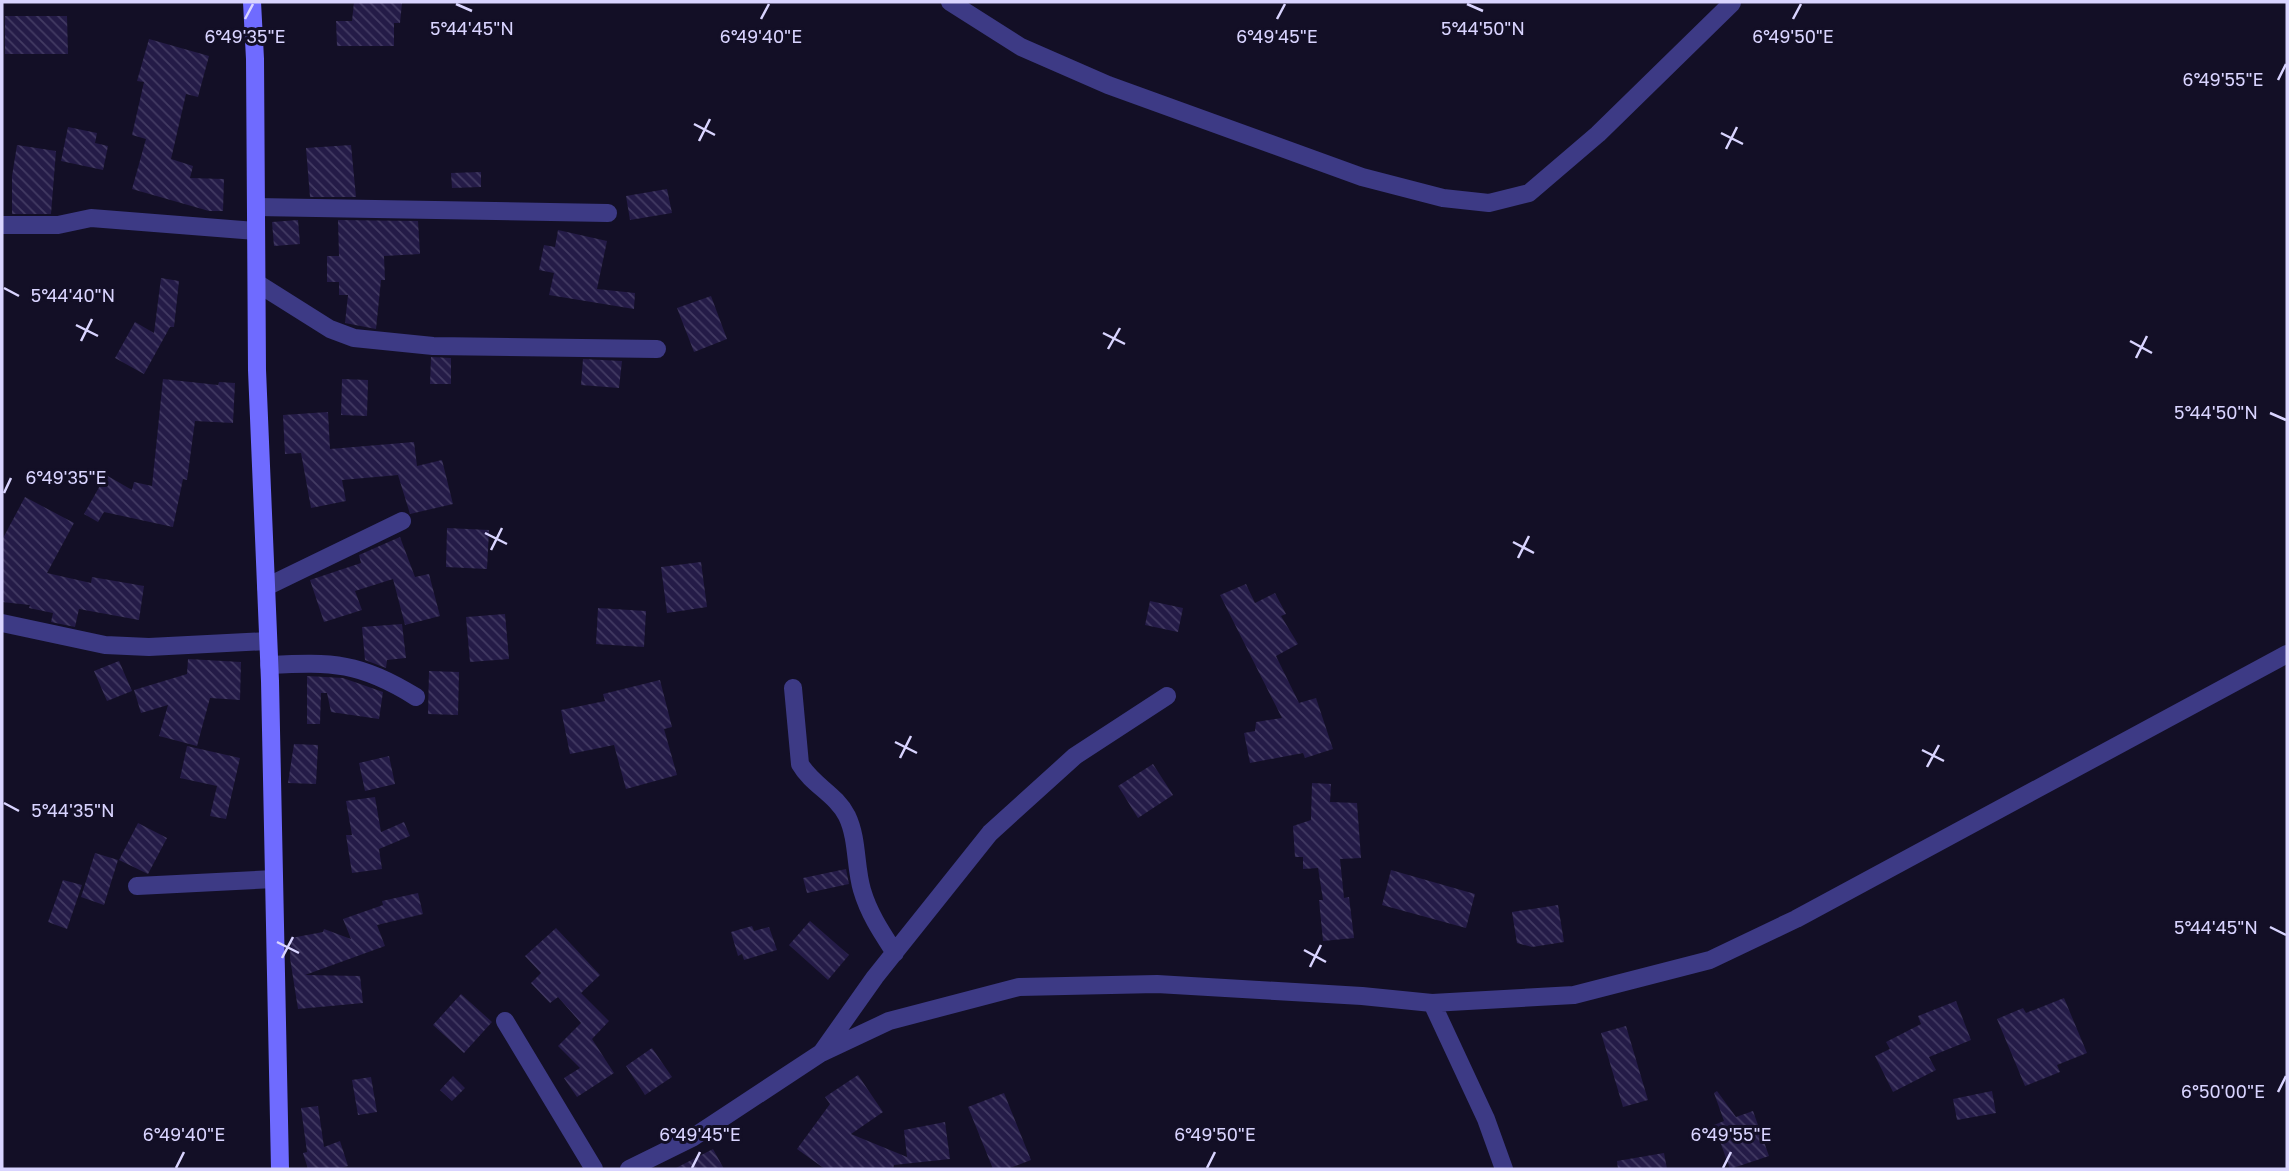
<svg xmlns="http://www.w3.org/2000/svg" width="2289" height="1171" font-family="'Golos Text',sans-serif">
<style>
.building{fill:url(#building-back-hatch)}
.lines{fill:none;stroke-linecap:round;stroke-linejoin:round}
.street{stroke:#3d3a85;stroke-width:18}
.secondary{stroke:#6f6bff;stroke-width:18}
.ticks{fill:none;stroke:#d9d4ff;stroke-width:2.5}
.ticks-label{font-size:18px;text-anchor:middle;fill:#d9d4ff;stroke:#130f26;stroke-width:6;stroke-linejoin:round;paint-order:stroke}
</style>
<defs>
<pattern id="building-back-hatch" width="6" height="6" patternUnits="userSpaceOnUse" patternTransform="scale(1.75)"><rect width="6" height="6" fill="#241b47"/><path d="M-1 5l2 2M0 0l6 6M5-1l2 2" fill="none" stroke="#433b63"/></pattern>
</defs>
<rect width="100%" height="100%" fill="#130f26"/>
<!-- building -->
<path class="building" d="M354 2 402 3 400 23H394V46H337L336 21H352Z
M5 16H67L68 54H5Z
M149 39 209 56 198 97 186 94 171 159 193 166 190 178 224 179 223 211H209L132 189 146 139 132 135 144 82 137 81Z
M68 127 97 133 95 143 108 146 103 170 61 161Z
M17 145 56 151 51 214H12V176Z
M351 145 356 197H310L306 148Z
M481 172V187L452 188 451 173Z
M667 189 672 213 630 220 626 196Z
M298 220 300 244 274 246 272 222Z
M338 220 418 221 420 254 384 256 385 280H381L376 329 345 323 348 295H339V282H327V256H339Z
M558 230 607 241 597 289 635 293 634 309 549 295 554 273 539 270 544 245 555 247Z
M161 278 179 281 174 327H170L144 374 115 358 135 322 154 333Z
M711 296 727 339 694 352 677 308Z
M431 357 451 358V384H430Z
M583 359 622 361 619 388 581 385Z
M163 379 218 385 219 382 235 383 233 423 195 421 187 480 183 479 173 527 104 512 98 522 84 514 106 475 132 490 134 482 152 486Z
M342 379 368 380 367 416 341 415Z
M328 412 330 449 414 442 417 466 442 460 453 504 410 514 398 475 342 480 346 501 311 508 301 453 285 454 283 415Z
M25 497 74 523 47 573 91 583 92 577 144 586 139 620 79 609 75 627 51 622 53 613 29 608 30 605 2 602V540Z
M447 528 489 530 487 569 446 567Z
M400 537 415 577 429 574 440 616 405 625 393 579 355 591 362 610 324 622 310 580 361 563 359 555Z
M701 562 707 607 667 613 661 567Z
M1246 584 1255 603 1275 593 1286 614 1281 616 1298 644 1276 656 1299 703 1316 698 1333 749 1305 758 1303 753 1250 763 1244 733 1255 731 1256 722 1282 718 1220 595Z
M1150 601 1183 608 1178 632 1145 625Z
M598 608 646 611 644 647 596 644Z
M505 614 509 659 470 662 466 617Z
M402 624 406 658 387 660 386 668 365 660 362 627Z
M188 659 241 662 240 700 210 698 197 746 159 736 168 705 141 713 134 690 187 674Z
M119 661 132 691 107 701 94 671Z
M429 671 459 672 458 715 428 714Z
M307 676 343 678 383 692 379 719 331 712 327 693H321L320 724H307Z
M660 680 672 727 664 729 677 775 626 789 614 745 570 754 561 710 605 701 603 694Z
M294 744 318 745 316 784 288 783Z
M187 746 240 758 226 819 210 816 217 786 180 778Z
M389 756 395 784 365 791 359 763Z
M1153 764 1173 795 1138 818 1118 786Z
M1312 783 1331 784 1330 802 1357 803 1361 858 1340 859 1344 898 1349 897 1354 938 1323 941 1319 900H1323L1318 868 1303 869V857H1295L1293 826 1311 820Z
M375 797 381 832 404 822 410 836 379 849 382 869 352 873 346 835H352L346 801Z
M138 823 167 838 148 874 119 860Z
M95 853 118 860 104 905 81 897Z
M846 869 849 884 807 893 803 878Z
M1391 870 1475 894 1466 928 1382 905Z
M63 880 82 885 67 929 48 922Z
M418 893 423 914 377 925 385 946 305 975 360 976 363 1003 298 1009 290 958 291 938 323 932 324 929 351 939 343 919 383 905 382 901Z
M1558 905 1564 942 1532 947 1517 943 1512 912Z
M810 921 849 955 828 980 789 945Z
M752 926 754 931 769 927 777 950 744 960 742 954 738 956 731 932Z
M556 928 600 975 581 993 609 1021 592 1039 614 1073 577 1097 564 1078 580 1068 558 1046 581 1023 558 997 550 1003 531 983 541 973 525 956Z
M461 994 492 1022 464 1053 433 1025Z
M2064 998 2087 1053 2057 1065 2060 1072 2025 1086 1997 1019 2023 1008 2026 1013Z
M1956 1001 1971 1040 1929 1057 1936 1070 1893 1092 1875 1056 1890 1049 1886 1042 1921 1024 1918 1016Z
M1626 1026 1648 1100 1623 1107 1601 1033Z
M652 1048 672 1077 645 1095 626 1066Z
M858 1075 883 1112 851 1134 907 1157 904 1130 945 1122 950 1159 894 1165 893 1169H825L797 1149 830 1104 825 1097Z
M453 1076 465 1088 452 1101 440 1090Z
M371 1077 377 1112 358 1115 352 1080Z
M1717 1091 1736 1117 1753 1111 1769 1156 1730 1169 1714 1125 1724 1121 1714 1093Z
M1992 1091 1996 1113 1957 1120 1953 1099Z
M1004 1093 1031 1160 1007 1169H993L968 1107Z
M318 1106 324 1147 340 1141 348 1166 338 1169H308L303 1153 307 1152 301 1108Z
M713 1149 724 1169H674Z
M1664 1153 1667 1169H1618L1617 1161Z"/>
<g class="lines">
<!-- street -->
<path class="street" d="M950 2 1021 47 1108 85 1362 177 1443 198 1489 203 1529 193 1598 134 1732 3
M256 207 608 213
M2 225H58L91 218 256 231
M257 283 330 329 354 338 433 346 657 349
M266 587 402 521
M2 623 105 645 149 647 268 641
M269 665C333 662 360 662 416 697
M793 688 800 764C812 785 836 794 847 816 858 839 855 867 862 890 869 914 882 933 895 953
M137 886 274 879
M1432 1003 1486 1119 1504 1169
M505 1021 594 1169
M822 1052 875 977 990 833 1075 756 1167 696
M629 1169 692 1138 821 1053 889 1021 1019 987 1157 984 1362 996 1432 1003 1574 995 1710 960 1796 919 2287 654"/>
<!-- secondary -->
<path class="secondary" d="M252 2 255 59 257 370 270 681 280 1169"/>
</g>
<!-- ticks -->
<path class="ticks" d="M456 4 472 11M1467 4 1483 11M245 19 253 4M761 19 769 4M1277 19 1285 4M1793 19 1801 4M2278 80 2286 64M694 124 715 135M1721 133 1743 144M699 141 710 119M1726 149 1737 127M4 288 19 296M76 325 98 336M1103 333 1125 344M81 341 92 319M2130 341 2152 353M1108 349 1120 328M2136 358 2147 336M2270 413 2286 420M4 493 11 478M485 533 507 544M1513 542 1534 553M491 550 502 528M1518 558 1529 536M895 742 917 753M1922 750 1944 761M900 758 911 736M1927 767 1939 745M4 803 19 811M2270 927 2286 935M277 942 299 953M1304 950 1326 962M282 958 293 937M1310 967 1321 945M2278 1092 2286 1076M176 1168 184 1152M692 1168 700 1152M1207 1168 1215 1152M1723 1168 1731 1152"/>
<g class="ticks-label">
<text x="472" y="35">5°44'45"N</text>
<text x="1483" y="35">5°44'50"N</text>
<text x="245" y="43">6°49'35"E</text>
<text x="761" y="43">6°49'40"E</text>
<text x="1277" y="43">6°49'45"E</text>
<text x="1793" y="43">6°49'50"E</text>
<text x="2223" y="86">6°49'55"E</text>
<text x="73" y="302">5°44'40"N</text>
<text x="2216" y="419">5°44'50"N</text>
<text x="66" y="484">6°49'35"E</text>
<text x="73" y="817">5°44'35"N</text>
<text x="2216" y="934">5°44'45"N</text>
<text x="2223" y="1098">6°50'00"E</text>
<text x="184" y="1141">6°49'40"E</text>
<text x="700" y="1141">6°49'45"E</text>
<text x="1215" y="1141">6°49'50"E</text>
<text x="1731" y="1141">6°49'55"E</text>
</g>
<!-- border -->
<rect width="2289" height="1171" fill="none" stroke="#d9d4ff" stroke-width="7"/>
</svg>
